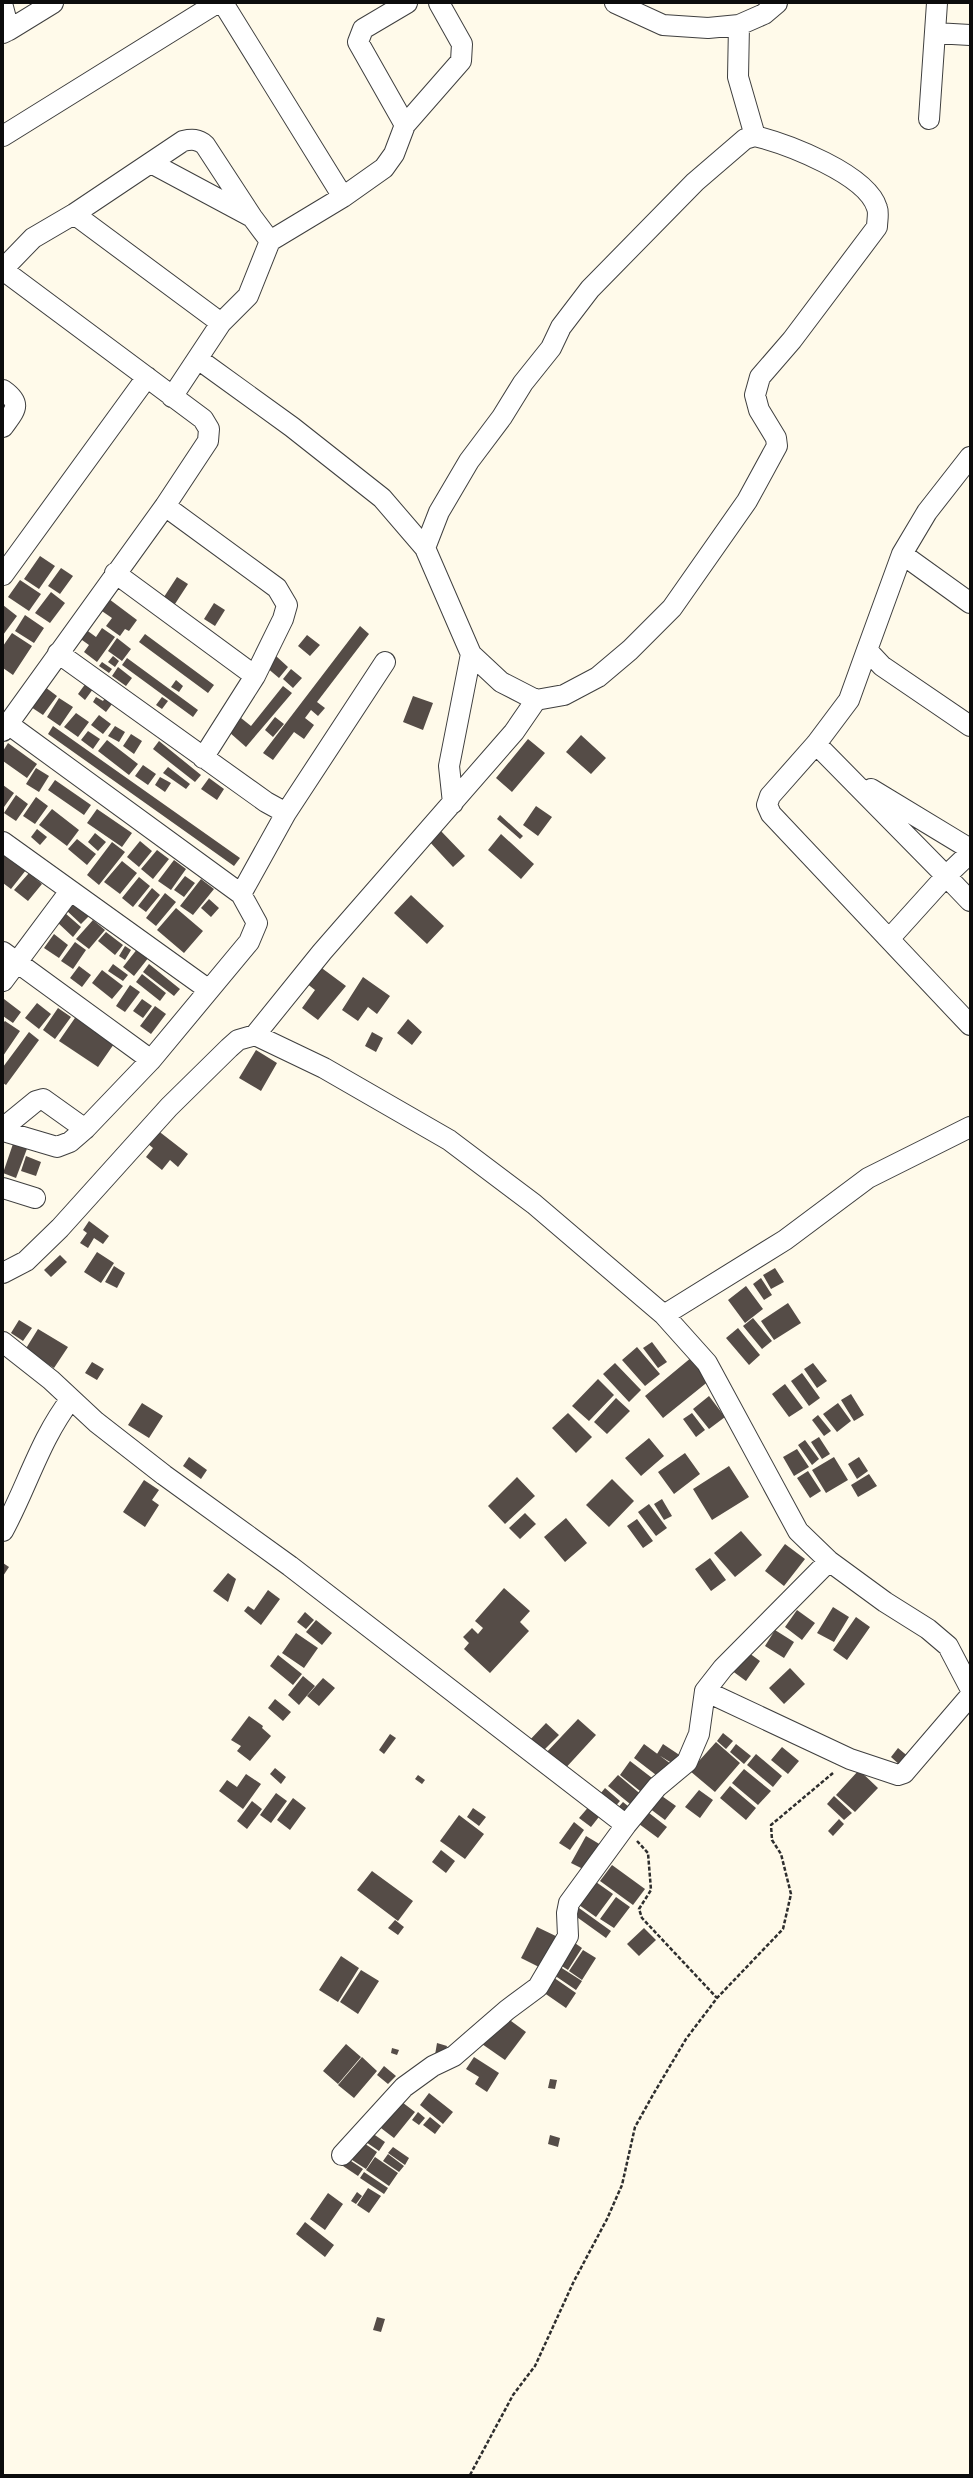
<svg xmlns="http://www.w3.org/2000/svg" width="973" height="2478" font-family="'Playfair Display',serif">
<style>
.building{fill:#554c47}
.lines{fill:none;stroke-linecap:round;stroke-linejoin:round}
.minor-casing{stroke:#3f3f3f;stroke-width:22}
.path{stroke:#2e2e2e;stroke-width:2.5;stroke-dasharray:4 2;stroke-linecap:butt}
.minor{stroke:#fff;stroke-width:20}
</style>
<rect width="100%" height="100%" fill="#fffaea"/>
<!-- building -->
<path class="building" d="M40 556 55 566 39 589 24 579Z
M61 568 73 576 60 594 48 586Z
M177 577 188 584 173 607 162 600Z
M20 580 41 594 29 611 8 597Z
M51 592 65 603 50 623 35 613Z
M105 596 137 620 129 631 125 629 120 636 106 626 112 618 96 607Z
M214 603 225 610 215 626 204 619Z
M3 605 17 616 3 635Z
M25 615 44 628 34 643 15 631Z
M81 626 96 637 102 628 115 637 97 662 84 652 89 645 75 635Z
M360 626 369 634 317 702 325 708 318 716 311 710 305 718 314 725 304 739 294 732 273 760 263 753Z
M12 633 32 646 13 675 3 668V646Z
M145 634 214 685 208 693 139 642Z
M307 635 320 645 310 656 298 646Z
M117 638 131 649 122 661 108 651Z
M113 656 119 661 115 667 108 662Z
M276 656 288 667 279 678 266 667Z
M127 658 198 710 193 717 122 665Z
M102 662 112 669 109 673 99 666Z
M118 667 132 678 126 686 112 676Z
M291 669 302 678 293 688 283 679Z
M176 680 183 686 179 692 171 687Z
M86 683 93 689 85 700 78 694Z
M283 686 292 693 246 747 229 732 241 718 251 726Z
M45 687 57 696 43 715 31 707Z
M413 696 433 703 423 730 403 722Z
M96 697 103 701 105 698 112 704 106 712 93 702Z
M162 697 168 701 162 709 156 705Z
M59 698 73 707 60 726 47 717Z
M76 713 89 722 78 737 64 727Z
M99 715 111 724 103 734 91 725Z
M275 717 284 724 273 737 265 730Z
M53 726 240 858 234 866 48 734Z
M115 726 125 732 119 742 108 736Z
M88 731 100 739 93 749 81 740Z
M131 734 142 741 134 754 123 746Z
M581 735 606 758 591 774 566 752Z
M528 739 545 753 512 792 496 778Z
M107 740 138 764 129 775 98 751Z
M159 741 201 775 195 782 153 749Z
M8 743 37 764 27 778 3 761V751Z
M143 765 156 774 148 785 135 776Z
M168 767 190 784 186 789 163 773Z
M36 768 49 776 39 792 26 784Z
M160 777 171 783 165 792 155 785Z
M209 778 224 789 217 800 201 789Z
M55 780 91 805 84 815 48 790Z
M3 785 14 793 4 807 3 806Z
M16 795 28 804 16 821 4 813Z
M36 797 48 806 35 824 23 816Z
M536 806 552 817 538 836 523 825Z
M52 809 79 830 67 846 39 825Z
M97 809 132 833 122 847 87 823Z
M500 815 523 836 520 839 497 819Z
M37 829 47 837 40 845 31 837Z
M439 829 465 856 453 867 428 840Z
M95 833 106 842 98 851 88 842Z
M501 834 534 864 521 879 488 850Z
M77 839 96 854 87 865 68 849Z
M140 841 152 851 139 867 127 857Z
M112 842 125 852 99 885 87 875Z
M157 850 169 859 153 879 141 869Z
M3 853 26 870 11 889 3 883Z
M174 860 186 869 171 890 158 881Z
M122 861 137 873 120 894 104 882Z
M29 873 42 884 28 901 14 890Z
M185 876 195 883 184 897 174 890Z
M139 877 150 886 133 907 122 898Z
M201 879 214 889 193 915 180 906Z
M152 888 160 895 146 912 138 906Z
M165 893 176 902 156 926 146 918Z
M411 895 444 926 427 944 394 913Z
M209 899 219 908 211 917 201 908Z
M73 902 89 916 81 924 66 910Z
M176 908 203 931 184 953 157 930Z
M65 913 81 927 73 937 57 922Z
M93 920 105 930 89 949 76 939Z
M106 932 123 945 115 955 98 941Z
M54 934 68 945 59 958 44 948Z
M75 942 86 950 73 969 61 961Z
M125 946 131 950 125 960 119 956Z
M138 948 149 957 134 976 123 967Z
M113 964 128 975 123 981 108 971Z
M149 964 180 989 174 996 143 972Z
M79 966 91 975 82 987 70 978Z
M319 966 346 986 318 1020 302 1008 315 990 306 983Z
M102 970 123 986 112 999 92 983Z
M142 974 166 993 160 1001 136 982Z
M363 977 390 996 377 1014 368 1007 358 1021 342 1010Z
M130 985 140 992 125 1012 116 1006Z
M4 999 21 1012 13 1023 3 1016Z
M142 999 152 1006 143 1018 133 1011Z
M37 1003 51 1014 39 1029 25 1018Z
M155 1006 166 1014 151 1034 140 1026Z
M58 1008 71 1017 55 1039 43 1030Z
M77 1015 116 1041 98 1067 59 1041Z
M408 1019 422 1032 412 1045 397 1033Z
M5 1021 20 1031 3 1056V1023Z
M29 1032 39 1040 6 1085 3 1083V1067Z
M372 1032 383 1038 376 1052 365 1046Z
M256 1050 277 1063 261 1091 239 1078Z
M152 1126 188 1154 178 1167 170 1160 162 1170 146 1157 153 1148 142 1139Z
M14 1141 28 1146 16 1178 3 1173Z
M26 1156 41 1162 36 1176 21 1171Z
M89 1221 109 1236 103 1244 94 1238 88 1248 80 1243 87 1233 83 1230Z
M97 1252 114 1263 101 1283 84 1272Z
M60 1255 67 1262 51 1277 44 1270Z
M114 1266 125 1273 117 1288 105 1282Z
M775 1268 784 1282 771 1289 763 1275Z
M761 1278 772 1295 764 1300 753 1284Z
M746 1286 763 1309 745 1323 728 1300Z
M788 1303 801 1323 774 1340 761 1321Z
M753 1318 772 1341 762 1349 743 1326Z
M19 1320 32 1328 23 1341 11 1333Z
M738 1328 760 1355 749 1365 726 1338Z
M38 1329 68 1347 54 1368 25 1350Z
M652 1342 667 1362 658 1368 643 1348Z
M637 1347 660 1374 645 1386 622 1360Z
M692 1357 710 1380 663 1418 645 1396Z
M92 1362 104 1369 97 1380 85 1373Z
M615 1363 641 1390 629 1402 603 1374Z
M813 1363 827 1381 817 1388 804 1369Z
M802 1373 820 1398 809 1406 791 1381Z
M598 1379 614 1395 589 1421 572 1406Z
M785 1384 803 1408 789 1417 772 1394Z
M851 1394 864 1415 854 1421 841 1400Z
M709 1396 725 1417 709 1429 693 1409Z
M616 1398 630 1411 607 1434 594 1422Z
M142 1403 163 1416 149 1438 128 1425Z
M838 1403 851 1421 837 1432 823 1414Z
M568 1413 592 1437 576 1453 552 1428Z
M692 1413 705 1430 696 1437 683 1419Z
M818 1415 831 1431 824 1436 812 1420Z
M819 1437 830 1454 822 1459 811 1442Z
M649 1438 664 1456 641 1476 625 1458Z
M805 1440 819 1459 812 1465 798 1445Z
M797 1449 809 1467 794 1476 783 1457Z
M685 1453 700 1474 674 1494 658 1472Z
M189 1457 207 1470 201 1479 183 1466Z
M834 1457 848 1480 826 1493 812 1470Z
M859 1457 868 1471 857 1479 848 1464Z
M729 1466 749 1497 712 1520 693 1489Z
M808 1471 821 1491 810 1498 797 1478Z
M869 1474 877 1486 858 1497 851 1485Z
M517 1477 535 1496 505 1524 488 1506Z
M612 1479 634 1501 609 1527 586 1505Z
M144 1480 159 1490 152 1500 159 1505 145 1527 123 1512Z
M662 1499 672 1516 664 1520 654 1504Z
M649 1504 667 1528 656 1536 638 1512Z
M525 1513 536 1524 520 1539 509 1528Z
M566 1518 587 1543 565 1562 544 1537Z
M637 1519 653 1541 643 1548 627 1526Z
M741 1531 762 1555 735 1577 714 1553Z
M785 1544 805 1559 784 1586 765 1571Z
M710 1558 726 1580 711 1591 695 1569Z
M3 1563 9 1567 3 1576Z
M228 1573 236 1579 228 1602 213 1591Z
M504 1588 530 1611 520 1622 529 1631 490 1673 464 1649 469 1643 463 1637 472 1628 478 1634 483 1628 475 1621Z
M268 1590 280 1599 261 1625 244 1611 248 1606 254 1610Z
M833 1607 849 1617 834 1642 817 1633Z
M797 1610 815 1623 802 1640 785 1627Z
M305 1612 314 1620 306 1629 297 1622Z
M856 1617 870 1627 847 1660 833 1650Z
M316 1620 332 1633 322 1645 306 1632Z
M775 1630 794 1642 784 1658 765 1646Z
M296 1633 318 1648 304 1668 282 1653Z
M745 1650 760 1661 746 1681 731 1670Z
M278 1655 302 1674 293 1685 270 1666Z
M790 1668 805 1684 784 1704 769 1688Z
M303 1676 315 1686 299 1705 288 1695Z
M323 1678 335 1688 319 1706 307 1696Z
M275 1699 291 1712 283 1721 268 1708Z
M249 1716 263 1726 262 1728 271 1736 250 1761 237 1751 241 1746 231 1740Z
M578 1719 596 1735 562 1772 544 1755Z
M546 1723 559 1735 539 1755 527 1743Z
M723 1733 733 1741 726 1749 717 1741Z
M390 1734 396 1738 384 1754 379 1750Z
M716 1742 740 1763 715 1792 690 1771Z
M644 1744 671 1764 660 1778 634 1758Z
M663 1744 681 1756 675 1765 657 1754Z
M736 1744 751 1756 744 1764 730 1752Z
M782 1747 799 1761 788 1774 771 1760Z
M898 1748 910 1758 902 1767 891 1757Z
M756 1754 782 1776 773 1787 747 1765Z
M630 1761 656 1781 645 1795 620 1775Z
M275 1768 286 1777 281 1784 270 1774Z
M744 1769 771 1791 758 1805 732 1783Z
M859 1770 878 1788 855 1812 836 1795Z
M246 1774 261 1784 243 1809 219 1791 227 1780 237 1787Z
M418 1775 425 1780 422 1784 415 1779Z
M618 1775 644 1797 635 1808 608 1786Z
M730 1786 756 1808 746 1820 720 1798Z
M605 1788 620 1801 611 1811 596 1799Z
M699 1790 713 1800 700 1818 685 1807Z
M276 1793 287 1801 271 1823 260 1815Z
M659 1794 676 1806 665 1820 649 1808Z
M834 1796 852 1813 844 1820 827 1804Z
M293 1798 306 1808 290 1830 277 1820Z
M252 1801 262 1809 247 1829 237 1821Z
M623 1802 633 1810 625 1820 615 1811Z
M591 1804 602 1813 591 1827 579 1818Z
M473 1808 486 1817 479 1826 467 1817Z
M644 1809 667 1827 658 1838 635 1821Z
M459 1815 484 1834 465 1859 440 1841Z
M839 1819 844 1824 833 1836 828 1831Z
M574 1822 584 1830 570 1850 559 1843Z
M586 1836 601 1845 587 1871 571 1863Z
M441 1850 455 1861 446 1873 432 1862Z
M612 1865 645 1889 633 1905 600 1881Z
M372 1871 413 1901 398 1921 357 1890Z
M596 1882 613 1894 596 1917 579 1905Z
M616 1897 630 1907 614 1928 600 1919Z
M579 1908 611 1931 606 1938 574 1915Z
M395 1920 404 1927 398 1935 388 1928Z
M537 1927 562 1939 547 1971 521 1958Z
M644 1928 656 1940 639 1956 627 1944Z
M572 1941 582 1948 568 1970 557 1963Z
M583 1950 596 1958 582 1980 569 1971Z
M341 1956 359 1968 338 2002 319 1990Z
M557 1965 582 1981 576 1990 551 1973Z
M361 1970 379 1981 358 2014 340 2002Z
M550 1975 576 1993 566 2008 540 1990Z
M503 2015 526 2032 505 2060 482 2044Z
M437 2043 447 2046 444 2058 435 2055Z
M346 2044 361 2057 338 2084 323 2071Z
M392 2048 399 2050 397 2055 391 2053Z
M362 2057 377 2071 354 2098 338 2085Z
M474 2057 499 2073 487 2092 475 2084 479 2077 466 2069Z
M384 2066 396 2076 388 2084 377 2075Z
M550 2079 557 2080 555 2089 548 2088Z
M429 2093 453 2112 443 2124 420 2105Z
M398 2099 415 2112 394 2138 377 2125Z
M418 2112 425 2118 419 2125 412 2120Z
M430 2117 441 2126 435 2134 423 2125Z
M369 2131 385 2142 379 2151 363 2140Z
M550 2135 560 2138 558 2147 548 2144Z
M361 2141 377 2152 366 2169 349 2158Z
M393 2147 409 2158 405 2165 388 2153Z
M388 2154 404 2166 399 2172 383 2161Z
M375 2157 398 2173 389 2186 366 2170Z
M348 2159 363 2169 358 2176 343 2166Z
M364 2172 388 2188 384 2194 360 2178Z
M368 2188 381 2196 369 2213 357 2205Z
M357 2192 362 2196 356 2204 351 2201Z
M328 2193 343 2204 325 2230 310 2219Z
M305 2222 334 2245 325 2257 296 2234Z
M377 2317 385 2319 381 2332 373 2330Z"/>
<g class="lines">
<defs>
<path id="minor" d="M223 3 343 197
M615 3 663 25 708 28 739 25 764 14 777 3
M3 7 9 30 3 33
M9 30 53 3
M935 33 970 35
M929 119 937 3
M405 125 358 42 363 29 407 3
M3 136 217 3
M151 163 250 216
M74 214 221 323
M3 269 33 238 74 214 183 141C192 139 198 139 205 145L252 217 270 241
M3 270 203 419 209 429 208 441 165 506 3 731
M198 359 292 427 382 498 425 548 471 654 501 682 536 700 564 695 598 677 630 650 672 608 747 501 777 446 776 438 759 410 755 395 760 377 792 340 877 227C877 221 879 213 877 208 867 174 787 144 755 136
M3 390C23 404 15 410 3 427
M172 397 221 323 248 296 270 241 343 197 384 168 394 154 405 125 461 61 462 44 439 3
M970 457 927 512 902 554 867 650 882 666 970 726
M165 506 277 588 287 605 283 619 255 676 203 758
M425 548 439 512 469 461 502 417 523 383 551 348 561 327 590 289 695 182 745 139 755 136 738 77 739 25
M902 554 970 603
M115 573 255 676
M3 575 147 377
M867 650 849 700 816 744 770 796 767 805 771 814 970 1025
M58 653 266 802 286 813
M816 744 946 876 890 938
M871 789 970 849
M453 803 449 766 471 654
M3 842 209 990
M970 853 946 876 970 901
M241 894 286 813 385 662
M3 952 151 1060
M3 981 70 891
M255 1035 322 952 514 732 536 700
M3 1128 36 1101 43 1099 85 1129
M3 1131 57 1147 70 1142 85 1129 151 1060 249 942 257 923 241 894 8 724
M3 1188 35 1198
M3 1273 26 1261 60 1228 169 1107 229 1048 238 1040 255 1035 324 1068 449 1140 534 1204 664 1315 785 1240 868 1178 970 1127
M664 1315 707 1363 798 1531 829 1561 885 1602 928 1629 948 1646 970 1688
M3 1342 51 1380 96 1422 164 1475 290 1566 626 1825
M3 1531C27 1487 40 1439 71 1399
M705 1691 850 1759 898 1775 904 1773 970 1696
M342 2155 404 2087 433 2066 454 2056 507 2010 538 1987 568 1936 567 1913 569 1903 626 1825 657 1787 687 1762 699 1734 705 1691 723 1668 829 1561"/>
</defs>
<!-- minor casing -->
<use href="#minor" class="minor-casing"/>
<!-- path -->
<path class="path" d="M637 1841 648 1853 651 1890 639 1909 642 1918 717 1998
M470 2475 513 2395 535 2366 574 2281 607 2219 622 2185 635 2127 654 2093 686 2039 717 1998 783 1929 791 1894 781 1854 772 1840 771 1825 833 1773"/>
<!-- minor -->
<use href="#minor" class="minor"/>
</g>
<!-- border -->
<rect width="973" height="2478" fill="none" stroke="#0c0c0c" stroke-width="8"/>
</svg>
